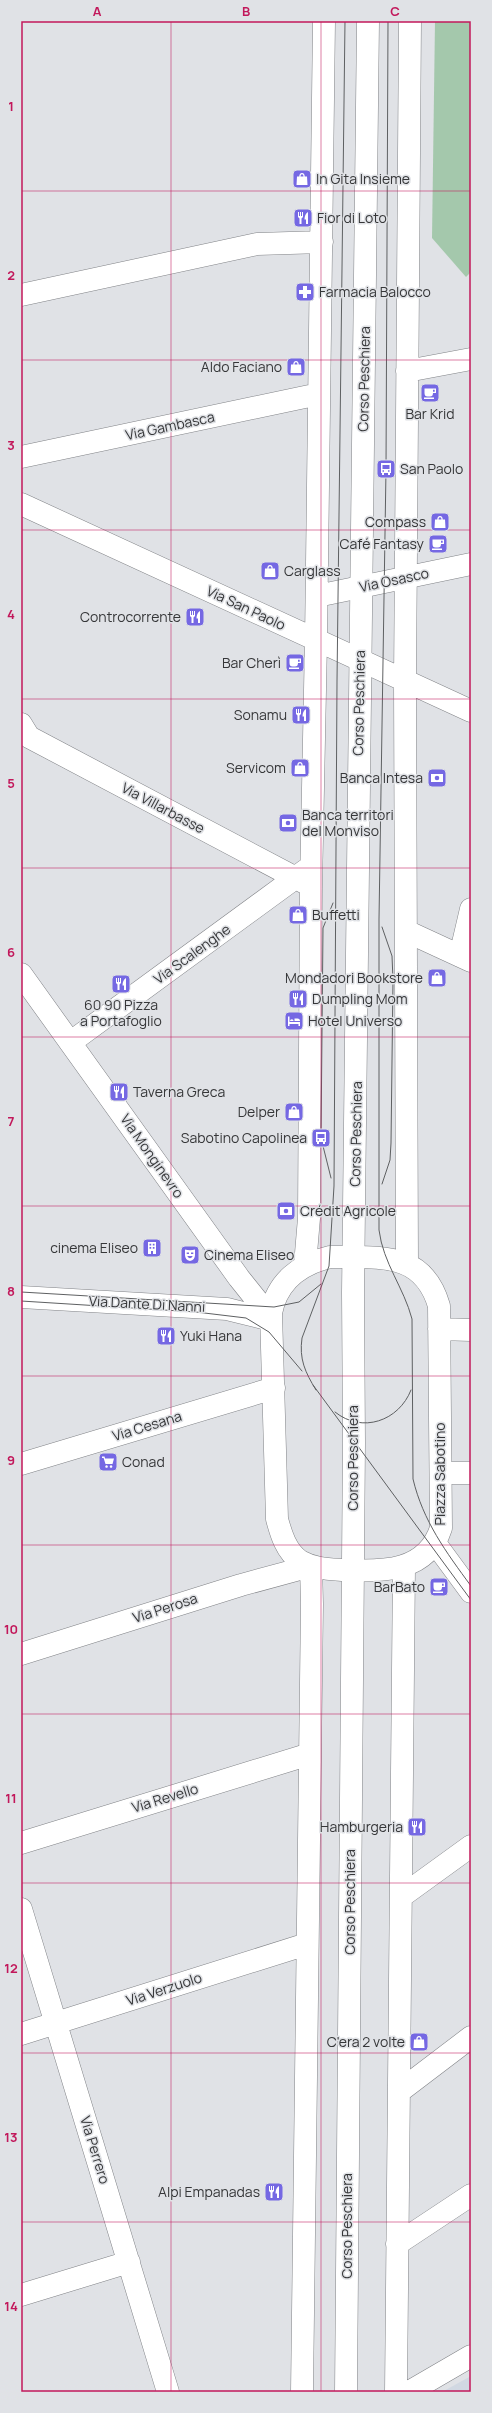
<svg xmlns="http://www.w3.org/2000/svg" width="492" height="2413" font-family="Manrope,sans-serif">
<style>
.built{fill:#d1d8e2}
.green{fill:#a4c8ac}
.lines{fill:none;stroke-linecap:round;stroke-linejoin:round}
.minor-casing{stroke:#818387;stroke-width:23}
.major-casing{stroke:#818387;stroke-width:23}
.minor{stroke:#fff;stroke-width:22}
.major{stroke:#fff;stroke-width:22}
.tram{stroke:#5e6062;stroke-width:1}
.grid{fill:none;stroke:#c2185b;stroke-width:1;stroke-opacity:0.55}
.labels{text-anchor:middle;stroke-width:3;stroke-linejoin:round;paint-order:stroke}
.poi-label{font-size:14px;fill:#363739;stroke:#e0e2e6;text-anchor:end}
.street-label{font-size:14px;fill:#363739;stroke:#e0e2e6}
.neatline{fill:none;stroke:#c2185b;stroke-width:1.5}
.grid-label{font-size:13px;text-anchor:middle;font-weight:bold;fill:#c2185b}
</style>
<rect width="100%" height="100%" fill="#e0e2e6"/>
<!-- built -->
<path class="built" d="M471 2376V2392H442Z"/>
<!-- green -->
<path class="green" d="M435 21H471V272L466 277 432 238Z"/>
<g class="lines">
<defs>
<path id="minor" d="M21 295 257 244 322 242
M407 371 471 359
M21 457 319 394
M21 504 471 711
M317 596 471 564
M21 724 29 737 311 886
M406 931 471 961
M460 956 471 909
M21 974 239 1278 271 1318
M71 1042 306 870
M330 1257C378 1258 423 1250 439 1306L441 1528C427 1572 383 1572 344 1570 329 1569 314 1569 300 1561 286 1551 281 1534 277 1519L271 1313C277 1282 300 1264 330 1257Z
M407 1264 405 682 410 21
M305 1265 309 1218 311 886 316 641 324 21
M21 1297 227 1309 271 1320
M439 1329 471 1330
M21 1464 274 1388
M442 1473H471
M435 1543 471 1592
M21 1654 241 1585 311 1566 312 1604 302 2392
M21 1843 310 1754
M402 1896 471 1846
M21 1909 168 2392
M21 2034 307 1944
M400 2091 471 2037
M397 2244 471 2195
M21 2295 129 2262
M396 2392 404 1567
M409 2392 471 2356"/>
<path id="major" d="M346 2392 354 1443 353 1293 368 21"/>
</defs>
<!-- minor casing -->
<use href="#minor" class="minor-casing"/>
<!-- major casing -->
<use href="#major" class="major-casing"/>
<!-- minor -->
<use href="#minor" class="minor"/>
<!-- major -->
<use href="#major" class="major"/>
<!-- tram -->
<path class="tram" d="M388 21 386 469 379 919V1230C383 1263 404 1288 412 1319L413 1479C423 1521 446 1552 471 1586
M331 1178 321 1138 323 928 333 903
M382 1184 390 1160 391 1143 393 980 392 956 382 927
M21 1292 274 1307 299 1302 321 1284
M21 1301 196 1312 246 1318 269 1332 302 1371
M313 1385 471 1600
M316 1390C305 1372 299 1359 302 1338L329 1266 334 1186 337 681 345 21
M335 1412C362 1434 399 1421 411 1390"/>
</g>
<!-- grid -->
<path class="grid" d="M171 21V2392M321 21V2392M21 191H471M21 360H471M21 530H471M21 699H471M21 868H471M21 1037H471M21 1206H471M21 1376H471M21 1545H471M21 1714H471M21 1883H471M21 2053H471M21 2222H471"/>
<!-- icons -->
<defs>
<symbol id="shop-square" viewBox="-11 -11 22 22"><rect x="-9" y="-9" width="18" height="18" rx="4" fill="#7568e3" stroke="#e0e2e6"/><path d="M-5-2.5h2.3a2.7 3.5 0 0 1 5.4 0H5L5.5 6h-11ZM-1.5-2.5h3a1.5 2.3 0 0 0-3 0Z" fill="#fff"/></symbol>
<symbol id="restaurant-square" viewBox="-11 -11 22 22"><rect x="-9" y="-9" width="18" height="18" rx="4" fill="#7568e3" stroke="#e0e2e6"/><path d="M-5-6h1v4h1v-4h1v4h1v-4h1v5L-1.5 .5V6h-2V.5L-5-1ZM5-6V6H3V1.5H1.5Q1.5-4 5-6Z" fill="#fff"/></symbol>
<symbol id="pharmacy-square" viewBox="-11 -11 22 22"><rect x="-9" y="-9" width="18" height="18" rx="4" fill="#7568e3" stroke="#e0e2e6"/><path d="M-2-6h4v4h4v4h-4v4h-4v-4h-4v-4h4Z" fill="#fff"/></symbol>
<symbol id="cafe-square" viewBox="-11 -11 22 22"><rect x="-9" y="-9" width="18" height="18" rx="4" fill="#7568e3" stroke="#e0e2e6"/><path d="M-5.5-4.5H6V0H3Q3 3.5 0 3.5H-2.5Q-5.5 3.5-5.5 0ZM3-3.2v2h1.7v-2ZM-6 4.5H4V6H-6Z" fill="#fff"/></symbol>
<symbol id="bus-square" viewBox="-11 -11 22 22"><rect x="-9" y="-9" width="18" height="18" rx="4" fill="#7568e3" stroke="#e0e2e6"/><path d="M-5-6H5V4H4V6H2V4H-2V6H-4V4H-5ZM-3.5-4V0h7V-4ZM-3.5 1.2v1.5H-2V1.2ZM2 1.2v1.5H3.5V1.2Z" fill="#fff"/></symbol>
<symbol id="bank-square" viewBox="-11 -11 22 22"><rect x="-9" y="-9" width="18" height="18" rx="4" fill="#7568e3" stroke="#e0e2e6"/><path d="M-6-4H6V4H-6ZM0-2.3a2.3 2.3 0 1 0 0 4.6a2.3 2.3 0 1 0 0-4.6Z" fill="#fff"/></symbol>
<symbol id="hotel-square" viewBox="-11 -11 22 22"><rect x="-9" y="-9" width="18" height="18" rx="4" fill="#7568e3" stroke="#e0e2e6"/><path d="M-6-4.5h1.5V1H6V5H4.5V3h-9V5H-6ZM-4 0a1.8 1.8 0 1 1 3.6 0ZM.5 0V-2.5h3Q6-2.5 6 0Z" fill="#fff"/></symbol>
<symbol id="building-square" viewBox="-11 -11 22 22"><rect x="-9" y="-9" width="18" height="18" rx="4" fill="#7568e3" stroke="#e0e2e6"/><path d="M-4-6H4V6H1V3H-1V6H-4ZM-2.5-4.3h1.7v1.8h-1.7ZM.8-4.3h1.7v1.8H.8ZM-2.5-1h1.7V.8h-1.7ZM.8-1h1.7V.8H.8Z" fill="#fff"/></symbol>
<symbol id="theatre-square" viewBox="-11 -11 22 22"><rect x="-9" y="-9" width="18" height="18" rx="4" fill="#7568e3" stroke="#e0e2e6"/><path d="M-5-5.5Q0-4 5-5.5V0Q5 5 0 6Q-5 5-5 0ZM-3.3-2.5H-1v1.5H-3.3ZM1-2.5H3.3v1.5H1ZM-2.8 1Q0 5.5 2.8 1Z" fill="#fff"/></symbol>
<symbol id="supermarket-square" viewBox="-11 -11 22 22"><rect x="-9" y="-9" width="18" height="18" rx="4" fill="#7568e3" stroke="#e0e2e6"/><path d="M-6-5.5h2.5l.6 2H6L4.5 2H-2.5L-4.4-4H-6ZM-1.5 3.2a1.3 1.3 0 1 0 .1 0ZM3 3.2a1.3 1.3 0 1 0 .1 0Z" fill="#fff"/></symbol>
</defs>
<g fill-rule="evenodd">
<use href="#shop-square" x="291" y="168" width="22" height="22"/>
<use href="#restaurant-square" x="292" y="207" width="22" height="22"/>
<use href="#pharmacy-square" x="294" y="281" width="22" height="22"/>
<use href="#shop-square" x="285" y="356" width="22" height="22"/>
<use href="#cafe-square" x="419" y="382" width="22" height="22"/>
<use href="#bus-square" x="375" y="458" width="22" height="22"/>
<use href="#shop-square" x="429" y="511" width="22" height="22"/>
<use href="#cafe-square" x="427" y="533" width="22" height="22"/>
<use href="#shop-square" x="259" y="560" width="22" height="22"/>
<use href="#restaurant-square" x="184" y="606" width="22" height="22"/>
<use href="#cafe-square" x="284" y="652" width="22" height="22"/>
<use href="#restaurant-square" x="290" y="704" width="22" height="22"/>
<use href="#shop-square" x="289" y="757" width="22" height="22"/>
<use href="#bank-square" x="426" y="767" width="22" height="22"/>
<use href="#bank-square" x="277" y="812" width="22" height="22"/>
<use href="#shop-square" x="287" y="904" width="22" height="22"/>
<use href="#shop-square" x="426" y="967" width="22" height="22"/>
<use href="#restaurant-square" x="110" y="973" width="22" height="22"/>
<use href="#restaurant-square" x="287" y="988" width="22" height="22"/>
<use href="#hotel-square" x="283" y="1010" width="22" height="22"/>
<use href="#restaurant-square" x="108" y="1081" width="22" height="22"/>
<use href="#shop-square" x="283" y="1101" width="22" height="22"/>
<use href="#bus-square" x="310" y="1127" width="22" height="22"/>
<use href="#bank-square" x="275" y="1200" width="22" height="22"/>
<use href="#building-square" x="141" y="1237" width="22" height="22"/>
<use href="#theatre-square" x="179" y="1244" width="22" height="22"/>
<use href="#restaurant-square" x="155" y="1325" width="22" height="22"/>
<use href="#supermarket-square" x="97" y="1451" width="22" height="22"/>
<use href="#cafe-square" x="428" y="1576" width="22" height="22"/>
<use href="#restaurant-square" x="406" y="1816" width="22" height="22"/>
<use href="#shop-square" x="408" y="2031" width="22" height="22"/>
<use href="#restaurant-square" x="263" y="2181" width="22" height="22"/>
</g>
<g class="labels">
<!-- poi labels -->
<g class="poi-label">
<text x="316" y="184" text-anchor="start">In Gita Insieme</text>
<text x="317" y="223" text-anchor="start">Fior di Loto</text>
<text x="319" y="297" text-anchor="start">Farmacia Balocco</text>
<text x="282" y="372">Aldo Faciano</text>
<text x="430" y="419" text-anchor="middle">Bar Krid</text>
<text x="400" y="474" text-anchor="start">San Paolo</text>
<text x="426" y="527">Compass</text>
<text x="424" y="549">Café Fantasy</text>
<text x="284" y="576" text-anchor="start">Carglass</text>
<text x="181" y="622">Controcorrente</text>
<text x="281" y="668">Bar Cherì</text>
<text x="287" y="720">Sonamu</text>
<text x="286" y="773">Servicom</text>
<text x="423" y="783">Banca Intesa</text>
<text x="302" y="820" text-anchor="start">Banca territori<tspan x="302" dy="16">del Monviso</tspan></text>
<text x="312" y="920" text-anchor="start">Buffetti</text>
<text x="423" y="983">Mondadori Bookstore</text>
<text x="312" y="1004" text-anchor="start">Dumpling Mom</text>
<text x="121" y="1010" text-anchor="middle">60 90 Pizza<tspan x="121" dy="16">a Portafoglio</tspan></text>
<text x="308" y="1026" text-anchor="start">Hotel Universo</text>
<text x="133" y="1097" text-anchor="start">Taverna Greca</text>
<text x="280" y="1117">Delper</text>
<text x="307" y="1143">Sabotino Capolinea</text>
<text x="300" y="1216" text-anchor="start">Crédit Agricole</text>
<text x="138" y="1253">cinema Eliseo</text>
<text x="204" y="1260" text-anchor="start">Cinema Eliseo</text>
<text x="180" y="1341" text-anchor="start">Yuki Hana</text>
<text x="122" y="1467" text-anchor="start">Conad</text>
<text x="425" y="1592">BarBato</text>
<text x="403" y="1832">Hamburgeria</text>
<text x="405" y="2047">C'era 2 volte</text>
<text x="260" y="2197">Alpi Empanadas</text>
</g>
<!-- street labels -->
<g class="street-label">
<text transform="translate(364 379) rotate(-89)" y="5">Corso Peschiera</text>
<text transform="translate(170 426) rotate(-12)" y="5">Via Gambasca</text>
<text transform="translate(394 580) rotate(-12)" y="5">Via Osasco</text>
<text transform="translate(246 608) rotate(25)" y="5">Via San Paolo</text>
<text transform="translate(359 703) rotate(-89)" y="5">Corso Peschiera</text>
<text transform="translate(163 808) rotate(28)" y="5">Via Villarbasse</text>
<text transform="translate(192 954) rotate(-36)" y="5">Via Scalenghe</text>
<text transform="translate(356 1134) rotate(-89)" y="5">Corso Peschiera</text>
<text transform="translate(152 1156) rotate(55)" y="5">Via Monginevro</text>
<text transform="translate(147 1304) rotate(3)" y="5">Via Dante Di Nanni</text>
<text transform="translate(147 1426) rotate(-17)" y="5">Via Cesana</text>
<text transform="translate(353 1458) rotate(-90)" y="5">Corso Peschiera</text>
<text transform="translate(440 1474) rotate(-90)" y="5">Piazza Sabotino</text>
<text transform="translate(165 1608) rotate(-18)" y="5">Via Perosa</text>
<text transform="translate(165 1798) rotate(-17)" y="5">Via Revello</text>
<text transform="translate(350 1902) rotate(-90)" y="5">Corso Peschiera</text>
<text transform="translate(164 1989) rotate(-18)" y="5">Via Verzuolo</text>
<text transform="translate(95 2150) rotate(73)" y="5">Via Perrero</text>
<text transform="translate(347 2226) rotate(-90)" y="5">Corso Peschiera</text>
</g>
</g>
<!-- border -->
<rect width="492" height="2413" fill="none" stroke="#e0e2e6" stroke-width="44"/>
<rect x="22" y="22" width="448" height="2369" class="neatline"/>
<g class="grid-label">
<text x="97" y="16">A</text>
<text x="246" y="16">B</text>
<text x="395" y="16">C</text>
<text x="11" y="111">1</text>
<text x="11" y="280">2</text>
<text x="11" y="450">3</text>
<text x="11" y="619">4</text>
<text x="11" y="788">5</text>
<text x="11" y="957">6</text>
<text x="11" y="1126">7</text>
<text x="11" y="1296">8</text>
<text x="11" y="1465">9</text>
<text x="11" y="1634">10</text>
<text x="11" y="1803">11</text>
<text x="11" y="1973">12</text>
<text x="11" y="2142">13</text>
<text x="11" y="2311">14</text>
</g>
</svg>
